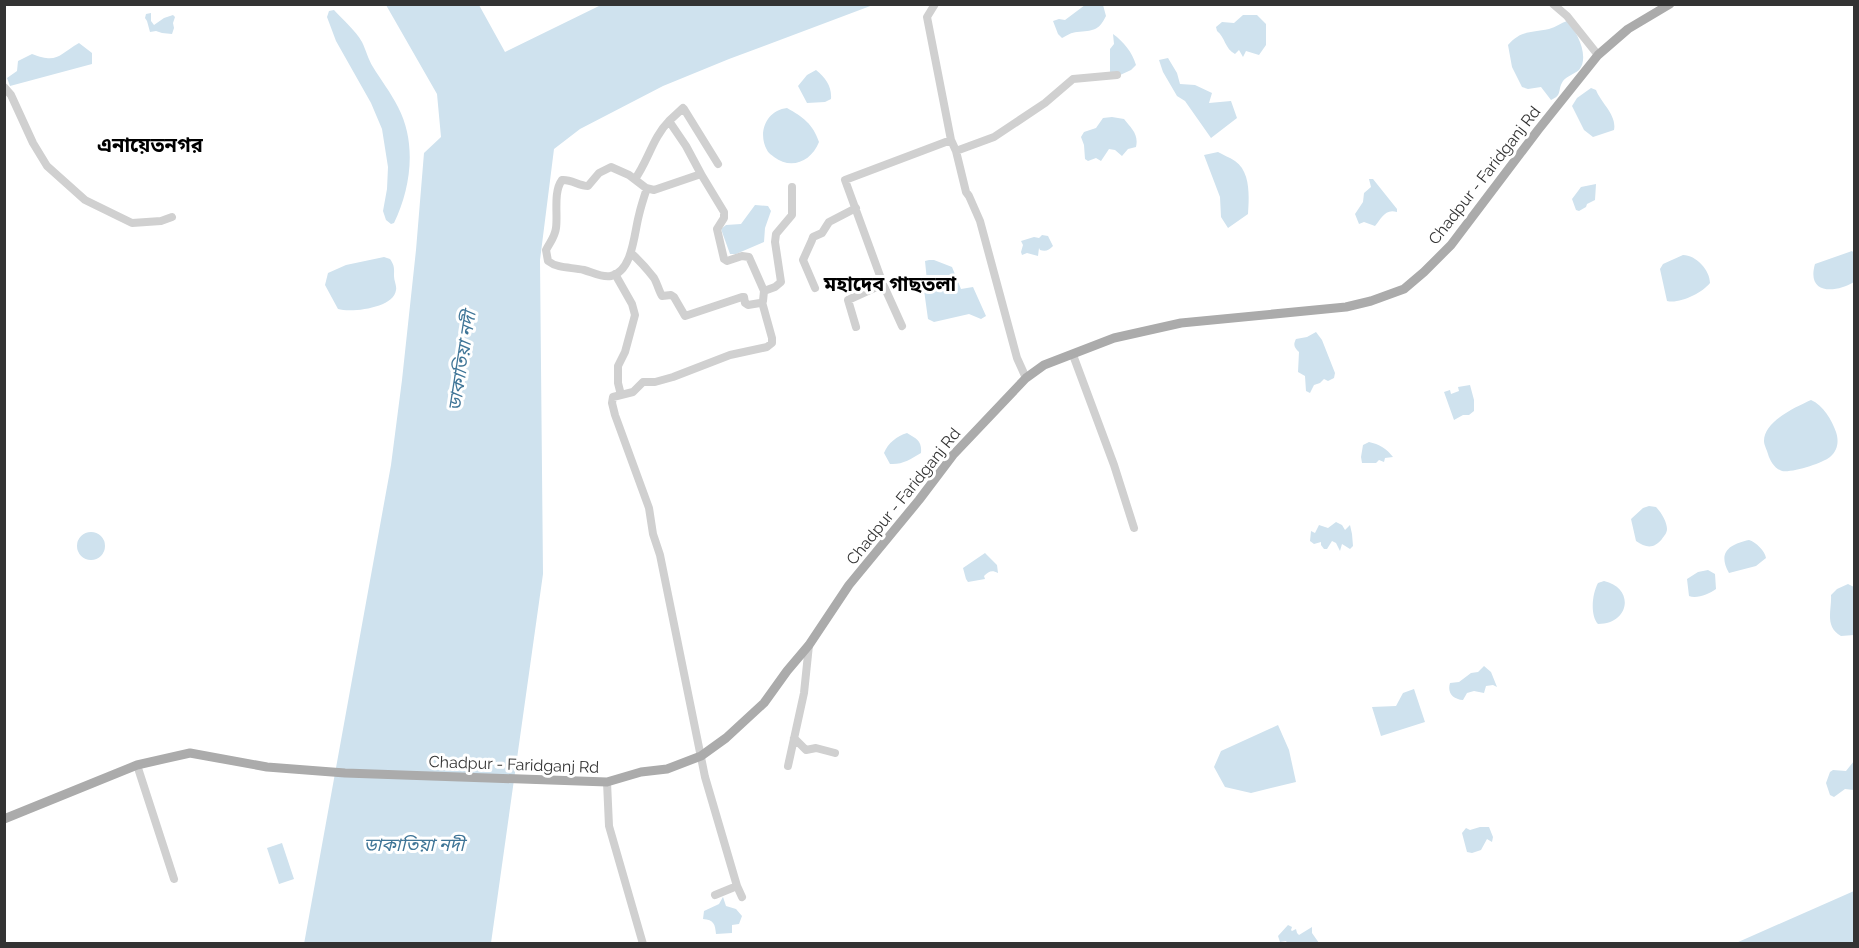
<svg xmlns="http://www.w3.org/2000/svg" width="1859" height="948" font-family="Raleway,'Noto Sans Bengali',sans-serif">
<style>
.water{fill:#cfe2ee}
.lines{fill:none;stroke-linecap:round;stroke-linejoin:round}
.minor{stroke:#d0d0d0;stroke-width:8}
.major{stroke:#ababab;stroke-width:9}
.labels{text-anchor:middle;stroke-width:6;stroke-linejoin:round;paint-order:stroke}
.street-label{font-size:16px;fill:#333;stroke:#fff}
.water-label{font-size:18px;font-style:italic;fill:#3f7597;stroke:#fff}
.quarter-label{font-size:20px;font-weight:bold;fill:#000;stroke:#fff}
</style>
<rect width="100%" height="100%" fill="#fff"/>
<!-- water -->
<path class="water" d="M386 5H479L505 52 601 5H873L729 59 663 86 580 129 554 149 540 260 543 574 491 943 304 944 391 465 402 380 416 250 424 153 441 137 437 94Z
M1085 5H1103L1106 16C1098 32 1093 30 1077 32 1072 32 1066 36 1062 38L1058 34 1053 21 1059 19 1065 20Z
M334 10C343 20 355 30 362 42 366 50 368 59 373 67 381 80 391 93 398 107 417 143 411 188 394 223L391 224 386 220 383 211 387 189 388 167 382 129 371 103 336 41 327 17 329 11Z
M151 13V21L154 25 164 18 173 15 175 17 173 23 174 28 172 34 162 33 156 31 150 32 147 21 145 18 146 14Z
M1243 15H1257L1266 24V45L1259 55 1246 51 1243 57 1239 50 1235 54C1225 49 1225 37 1217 31L1216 27 1222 22 1234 23Z
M1567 21C1577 31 1590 57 1579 70 1574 74 1567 76 1563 81 1557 90 1563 95 1551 100L1541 87 1528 89 1522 87 1512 67 1508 45C1521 30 1531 33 1549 29 1556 27 1561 23 1567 21Z
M1113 34C1124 42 1132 52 1136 65L1131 70 1118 76 1110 73V49L1114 44Z
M79 43 92 53V64L10 86 7 78 17 71 18 61 32 54C58 64 58 55 79 43Z
M1168 58 1177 73 1180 84 1195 85 1212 93 1209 103 1231 101 1237 118 1211 138 1185 101 1177 96 1163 72 1159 60Z
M816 70C826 78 832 87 831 99L825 102 807 103 798 86 807 75Z
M1591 88 1596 90C1601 103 1617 115 1614 130L1593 137 1584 130 1572 106 1577 98Z
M787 108C803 117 813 124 819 142 811 162 791 170 774 157 772 155 768 153 767 150 757 132 767 110 787 108Z
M1112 117 1124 119C1131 128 1139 134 1136 147L1128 149 1122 156 1115 150 1109 149 1101 161 1096 158 1088 161 1085 159 1084 145 1081 137 1084 132 1096 128 1103 118Z
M1218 152C1223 155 1229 157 1235 161 1251 172 1249 197 1248 214L1228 228 1221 217 1220 197 1204 155Z
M1369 179H1373L1397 209V212C1385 208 1381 219 1375 226L1364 222 1359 224 1355 214 1363 202 1364 193 1371 187Z
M1596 184 1595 200 1587 204 1586 207 1579 211 1576 210 1572 199 1581 187Z
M755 205 768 206 771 211 765 228 764 242 736 254H730L721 229 726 225 741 224Z
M1042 235 1048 236 1053 246C1049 250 1046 252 1040 250L1039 248 1038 256 1027 253 1022 255 1021 252 1023 245 1021 241 1034 237 1039 238Z
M1852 251 1854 253V282C1836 293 1806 295 1815 264Z
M1683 255C1696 255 1710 270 1710 283 1702 293 1680 304 1667 301L1660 269 1663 264Z
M384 257 390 259C395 266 394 269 394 276 394 281 397 286 396 290 394 308 352 313 338 309L325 285 328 273 346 265Z
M929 260H934L952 267 961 289 973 287 986 316 981 319 969 314 934 322 928 319 924 290V281H927L925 261Z
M1316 332 1322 340 1335 373 1334 378 1328 381 1324 379 1320 383 1314 385 1310 393 1306 391 1305 376 1298 372 1299 352C1294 347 1293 345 1296 339L1307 337Z
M1470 385 1474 400V411L1469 415H1463L1454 420 1444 392 1450 390 1451 394 1459 391 1458 387Z
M1811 400C1823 405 1832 420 1836 432 1839 441 1838 450 1830 457 1823 463 1792 473 1782 471 1775 469 1770 461 1768 454 1767 450 1764 445 1764 441 1764 421 1796 407 1811 400Z
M907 433C917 439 922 441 921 453 911 459 902 465 890 464L884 453C888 443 897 436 907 433Z
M1369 442C1379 444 1387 449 1393 457L1385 458 1384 462 1379 460 1376 463H1362L1361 457 1363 445Z
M1649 506 1656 507C1661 512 1667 522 1667 529 1667 533 1664 536 1662 539 1654 549 1646 548 1636 541L1631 519 1643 508Z
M1336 522 1342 525 1345 530 1350 525 1352 534 1353 546 1350 549 1342 544 1340 551 1336 543 1332 541 1327 549H1324L1321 545V542L1314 544 1310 541 1311 531 1315 533 1319 525 1328 528Z
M77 546a14 14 0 1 1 28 0a14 14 0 1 1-28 0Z
M1749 540C1756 542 1765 551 1766 558L1756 566 1729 573C1717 552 1730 544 1749 540Z
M985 553 997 565 998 573C992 570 989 571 984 576L985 579 968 582 966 579 963 568Z
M1708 570 1715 574 1716 589C1709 594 1697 599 1689 596L1687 579 1698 572Z
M1604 581C1635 588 1630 624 1598 624 1590 615 1592 594 1598 583Z
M1848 584 1854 587V635L1841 636C1824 626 1832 610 1831 595L1837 589Z
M1484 666 1491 672 1497 687 1493 685 1486 686 1484 693 1474 691 1467 693 1463 700C1453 699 1447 693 1450 683L1459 682 1471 673 1478 672Z
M1414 689 1425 722 1381 736 1372 707 1396 706 1403 693Z
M1278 725 1289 750 1296 782 1251 793 1225 787 1214 767 1221 751Z
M1854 761V790L1845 789 1834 797 1830 795 1826 783 1830 772 1833 770 1846 771Z
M1480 827H1489L1493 837 1492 842 1487 839 1481 850 1472 853 1467 852 1462 833 1466 828 1470 830Z
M282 843 294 879 279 884 267 848Z
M1854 891V943H1736Z
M723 897 726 906 736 909 742 916 739 924 732 925V933L716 934C715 924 714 920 703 919L704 911 719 904Z
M1288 925 1292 927 1291 930 1292 931 1296 929 1297 933 1299 935 1312 927V933L1319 943 1288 944 1286 941 1280 942 1278 936Z"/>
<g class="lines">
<!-- minor -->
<path class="minor" d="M935 4 927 17 951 140 956 151 966 192 969 196 980 221 1017 358 1026 378
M1553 4 1567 16 1598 55
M4 87 11 95 33 143 47 166 85 200 132 223 161 221 172 217
M669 121 683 108 684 109 718 164
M956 151 994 137 1045 103 1073 79 1117 75
M635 179C648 161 653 137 669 121L686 146 701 174 654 190 646 188 629 175 611 167 599 173 588 186C579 186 571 179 562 180 553 192 558 214 556 228 555 237 550 242 546 250L548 261C558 269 572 267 584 270 592 272 602 278 611 276 633 271 634 233 639 215 641 206 644 197 647 188
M631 253C640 261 647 269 654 278 657 283 659 291 662 296L671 295 674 297 685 316 742 297H744L745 303 748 305 760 303 763 301 764 291 749 257 742 256 727 261 724 259 717 229 724 218V212L701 174
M615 274 632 304 635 315 625 352 618 366V383L621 395
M815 288 803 260 812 240 813 237 822 233 829 222 856 208
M764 291 775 287 781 282 775 242 776 234 792 215V187
M902 326 883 284 845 180 951 140
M856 327 848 300 883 284
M1073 355 1114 465 1134 528
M794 738 806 750 816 748 835 753
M137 765 174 879
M788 766 804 693 809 645
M607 782 609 826 643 944
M715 895 737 886
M742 897 737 886 705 777 660 555 653 534 649 508 615 415 612 403 613 397 633 392 643 382H655L673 377 730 355 767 347 772 343V338L762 302"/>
<!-- major -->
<path class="major" d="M4 819 137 765 190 753 267 767 345 773 607 782 641 772 667 769 701 756 726 738 764 703 787 671 809 645 849 585 919 500 953 455 1026 378 1044 365 1114 338 1181 323 1346 307 1371 301 1404 289 1424 272 1451 245 1538 130 1598 55 1628 29 1670 4"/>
</g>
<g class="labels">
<!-- street labels -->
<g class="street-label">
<text transform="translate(1484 175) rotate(-52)" y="6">Chadpur - Faridganj Rd</text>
<text transform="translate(903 496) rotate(-51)" y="6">Chadpur - Faridganj Rd</text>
<text transform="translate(514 764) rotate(2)" y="6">Chadpur - Faridganj Rd</text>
</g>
<!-- water labels -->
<g class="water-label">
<text transform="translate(462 361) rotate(-81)" y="6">ডাকাতিয়া নদী</text>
<text x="414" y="851">ডাকাতিয়া নদী</text>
</g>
<!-- quarter labels -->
<g class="quarter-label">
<text x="150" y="152">এনায়েতনগর</text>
<text x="890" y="291">মহাদেব গাছতলা</text>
</g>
</g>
<!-- border -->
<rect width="1859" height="948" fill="none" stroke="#333333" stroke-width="12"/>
</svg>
